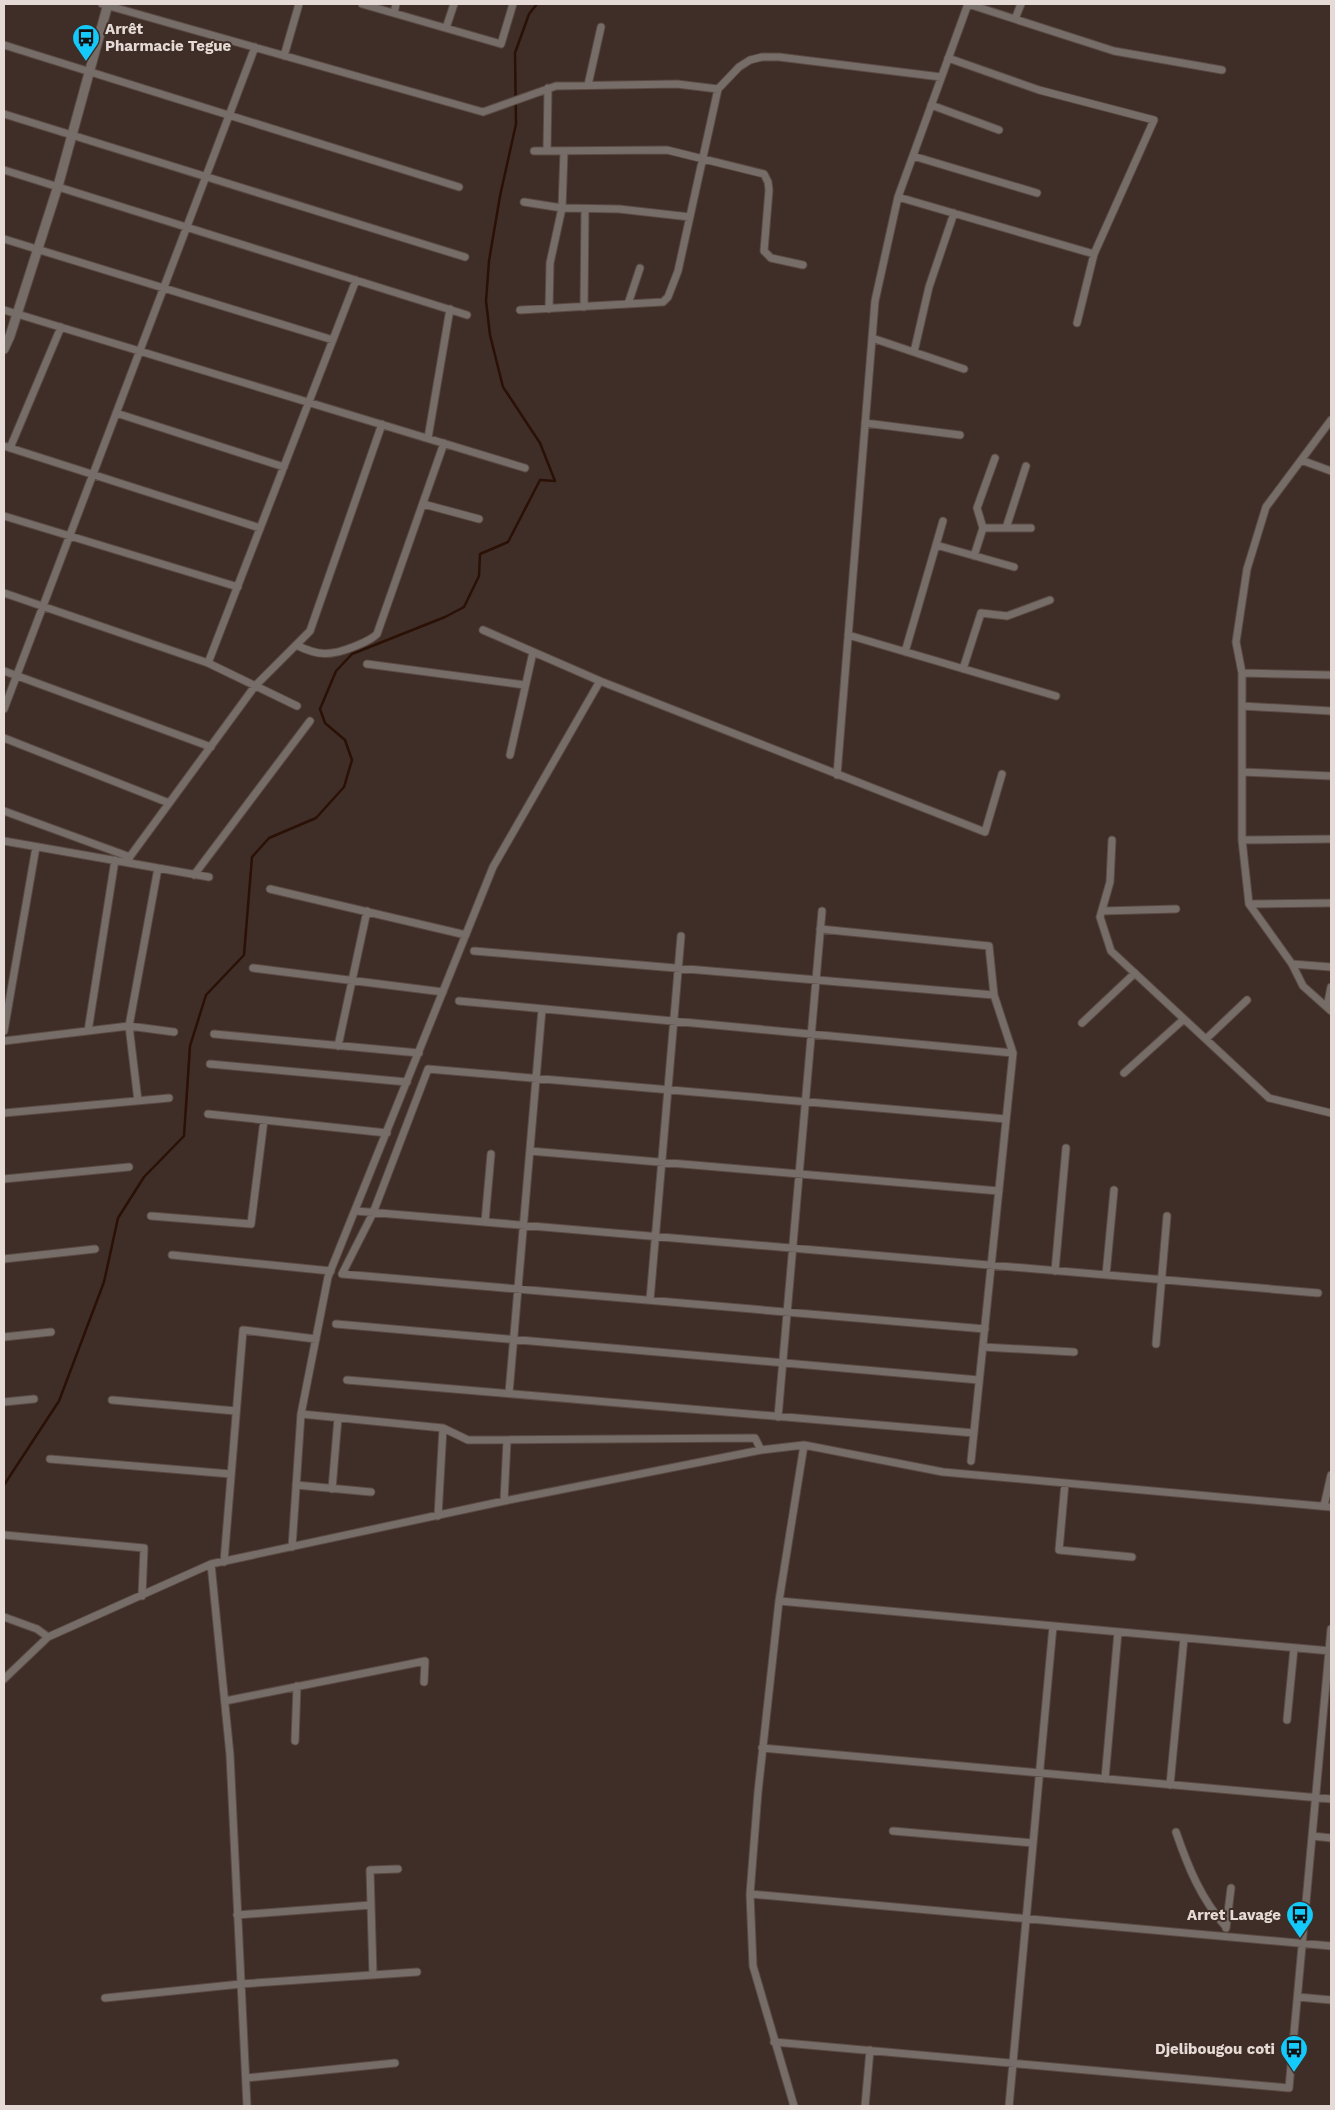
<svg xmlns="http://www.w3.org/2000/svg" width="1335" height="2110" font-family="'Work Sans',sans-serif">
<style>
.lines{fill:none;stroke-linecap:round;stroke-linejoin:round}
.stream{stroke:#2b1005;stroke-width:2.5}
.minor-casing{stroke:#5a4a43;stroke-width:9}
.tertiary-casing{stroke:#5a4a43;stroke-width:11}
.minor{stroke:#766d69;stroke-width:7}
.tertiary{stroke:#766d69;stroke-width:9}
.labels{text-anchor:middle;stroke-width:4;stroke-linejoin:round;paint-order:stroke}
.poi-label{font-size:15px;font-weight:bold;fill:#e5dad5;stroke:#3f2e27;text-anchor:end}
</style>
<rect width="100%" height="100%" fill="#3f2e27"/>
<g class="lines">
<!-- stream -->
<path class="stream" d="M4 1485 59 1401 104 1282 118 1218 144 1177 184 1136 190 1046 206 995 244 955 252 857 269 838 316 818 344 787 352 760 345 740 325 723 320 709 336 671 352 654 445 617 464 607 479 576 480 554 508 542 540 480 555 481 540 443 503 387 490 335 486 301 489 261 500 196 516 124 515 53 529 14 537 4"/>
<defs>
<path id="minor" d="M102 4 483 112 556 86 677 84 718 89
M362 4 501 44 513 4
M968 4 1114 51 1222 70
M394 13 396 4
M1015 19 1021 4
M446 28 454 4
M4 45 459 187
M284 56 299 4
M948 58 1039 90 1154 120 1094 254 1077 323
M588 85 601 27
M931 105 999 130
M4 114 465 257
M534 151 667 150 764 174 768 182 769 190 764 251 771 258 803 265
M547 151 548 88
M913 156 1037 193
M4 170 467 315
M898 197 1094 254
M524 202 562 208 619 209 690 217
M4 239 333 340
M628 304 640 268
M584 307 585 209
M549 309 550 263 562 208 564 151
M4 310 525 468
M520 310 663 302 668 297 678 271 718 89 739 67 750 60 762 57H779L941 77
M872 338 964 369
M914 352 929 287 954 213
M116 413 284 467
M1331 420 1266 507 1247 569 1236 642 1242 673V840L1249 904 1292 964 1303 986 1331 1011
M865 423 960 435
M428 438 450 309
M4 446 260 528
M10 448 61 327
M1301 460 1331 471
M423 504 479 519
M4 516 238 587
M983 528H1031
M1006 528 1026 466
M936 545 1014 567
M974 556 983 528 977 508 995 458
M4 593 208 663 297 706
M483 630 600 681 985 832 1002 774
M848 635 1056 696
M296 645C318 656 331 656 353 647 362 643 370 641 377 634L444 443
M905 652 943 521
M208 663 356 280
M367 664 525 685
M963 669 981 613 1007 616 1050 600
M4 671 211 747
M1242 673 1331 675
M1242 706 1331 711
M4 709 255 47
M4 738 169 803
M510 755 533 652
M1242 772 1331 776
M837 775 875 301 898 197 968 4
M4 811 130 857
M1112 840 1110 882 1100 917 1111 951 1269 1098 1331 1113
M1242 840 1331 839
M4 841 209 877
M126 862 255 686 310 631 382 424
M194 875 310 721
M270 889 466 935
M1249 904 1331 903
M1102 911 1176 909
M820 929 989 946 994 995 1013 1053 971 1461
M474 951 994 995
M1292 964 1331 967
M253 968 443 992
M459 1001 1013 1053
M1327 1007 1331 987
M1082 1023 1135 973
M4 1031 36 847
M88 1031 115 860
M214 1034 419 1053
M1206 1039 1247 1000
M4 1041 129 1026 174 1032
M338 1046 367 911
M210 1064 407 1082
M1124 1073 1184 1019
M138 1101 129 1026 158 868
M4 1113 169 1098
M208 1114 387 1133
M530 1151 999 1191
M4 1179 129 1167
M356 1211 1318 1293
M151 1216 251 1224 264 1120
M485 1222 491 1154
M172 1255 331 1271
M4 1259 95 1249
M1055 1271 1066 1148
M1106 1275 1114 1190
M650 1300 681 936
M336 1324 979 1380
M985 1329 342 1274 373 1213 428 1069 1006 1119
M4 1337 51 1332
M1156 1344 1167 1216
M983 1347 1074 1352
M347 1380 974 1433
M509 1393 542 1009
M112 1400 236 1411
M4 1402 34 1399
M301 1414 443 1428 468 1440 755 1438 761 1450
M778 1417 822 911
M50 1459 231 1474
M1065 1483 1059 1550 1132 1557
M296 1485 371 1492
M332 1489 338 1418
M504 1501 507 1441
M1324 1506 1331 1475
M438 1516 443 1428
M4 1535 144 1548 142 1596
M292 1547 301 1414 328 1277 493 867 600 681
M224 1562 243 1330 316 1339
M211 1564 230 1755 247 2106
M779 1601 1331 1651
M4 1617 37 1629 48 1637
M4 1679 48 1637 211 1564 504 1501 761 1450 804 1445 943 1472 1331 1507
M225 1701 425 1661 424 1682
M1287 1720 1294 1648
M295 1741 297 1686
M762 1748 1331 1799
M1105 1779 1118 1632
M1170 1785 1184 1638
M893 1831 1033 1843
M1176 1832C1188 1867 1201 1899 1226 1927
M1312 1836 1331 1838
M750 1894 1331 1946
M237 1915 371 1905
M1226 1928 1231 1888
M373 1975 370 1870 398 1869
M1298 1997 1331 2000
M105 1998 241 1984 417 1972
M774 2042 1289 2088 1331 1629
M246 2078 395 2063
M794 2106 753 1966 750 1894 758 1792 779 1601 804 1445
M865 2106 870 2050
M1009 2106 1053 1626"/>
<path id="tertiary" d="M4 349 10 336 58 186 108 4"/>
</defs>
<!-- minor casing -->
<use href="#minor" class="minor-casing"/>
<!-- tertiary casing -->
<use href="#tertiary" class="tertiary-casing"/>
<!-- minor -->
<use href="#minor" class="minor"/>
<!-- tertiary -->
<use href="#tertiary" class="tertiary"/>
</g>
<!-- icons -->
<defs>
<symbol id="bus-pin" viewBox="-11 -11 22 30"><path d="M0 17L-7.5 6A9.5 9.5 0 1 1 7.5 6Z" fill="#13cafb" stroke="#3f2e27"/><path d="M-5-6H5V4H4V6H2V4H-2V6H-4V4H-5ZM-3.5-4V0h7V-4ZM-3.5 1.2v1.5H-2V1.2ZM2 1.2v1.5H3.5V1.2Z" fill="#111"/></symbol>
</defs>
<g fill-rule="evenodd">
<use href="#bus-pin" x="70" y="22" width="32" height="43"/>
<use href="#bus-pin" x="1284" y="1899" width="32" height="43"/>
<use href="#bus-pin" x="1278" y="2033" width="32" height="43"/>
</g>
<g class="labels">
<!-- poi labels -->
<g class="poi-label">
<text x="105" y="34" text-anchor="start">Arrêt<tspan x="105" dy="17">Pharmacie Tegue</tspan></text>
<text x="1281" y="1920">Arret Lavage</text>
<text x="1275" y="2054">Djelibougou coti</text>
</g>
</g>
<!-- border -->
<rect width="1335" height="2110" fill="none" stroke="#e5dad5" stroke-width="10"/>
</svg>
